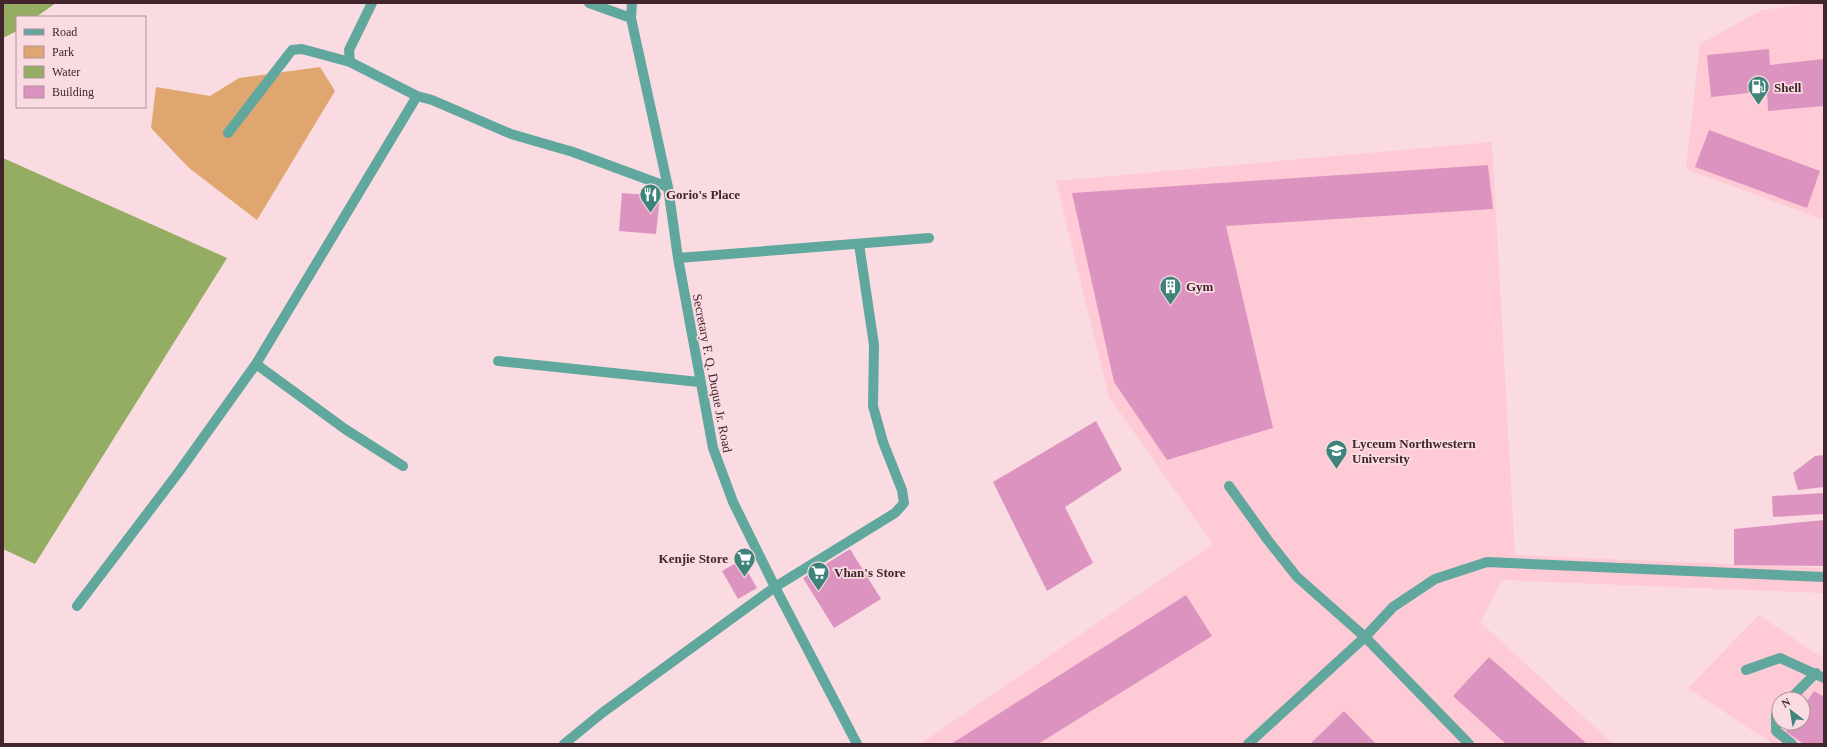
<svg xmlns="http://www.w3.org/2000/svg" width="1827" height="747" font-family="'Times New Roman',serif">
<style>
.built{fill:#fecad6;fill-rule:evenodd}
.green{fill:#dfa670}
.water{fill:#95ad62}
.building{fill:#dd93bf}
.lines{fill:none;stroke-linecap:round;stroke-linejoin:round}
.lane{stroke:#60a79d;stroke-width:10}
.street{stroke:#60a79d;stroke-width:10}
.labels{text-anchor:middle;stroke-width:3.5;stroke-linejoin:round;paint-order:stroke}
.poi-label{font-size:13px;font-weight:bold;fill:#41242c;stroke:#fadbe1;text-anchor:start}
.street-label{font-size:13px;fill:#41242c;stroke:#fadbe1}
</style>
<rect width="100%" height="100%" fill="#fadbe1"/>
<!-- built -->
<path class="built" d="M1814 3H1824V220L1686 169 1700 44 1762 10Z
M1492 142 1515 555 1824 568V593L1502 580 1480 622 1613 744H920L1213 544 1109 397 1056 181Z
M1759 615 1824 659V744H1773L1688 688ZM1779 699H1803V723H1779Z"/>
<!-- green -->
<path class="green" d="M320 67 335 91 257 220 189 168 151 128 156 87 210 96 239 78Z"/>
<!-- water -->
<path class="water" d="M3 3H56L36 17H17V31L3 38Z
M3 158 227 258 35 564 3 549Z"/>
<!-- building -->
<path class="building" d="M1769 49 1770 65 1824 59V106L1768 111 1767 91 1711 97 1707 55Z
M1709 130 1820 171 1807 208 1695 167Z
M1488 165 1493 209 1226 226 1273 428 1167 460 1114 382 1072 193Z
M622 193 660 196 656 234 619 231Z
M1096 421 1122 470 1065 507 1093 563 1047 591 993 482Z
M1824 455V487L1798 490 1793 473 1815 456Z
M1824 493V514L1773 517 1772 496Z
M1824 520V566L1734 565V529Z
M850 549 881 599 834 628 803 578Z
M741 560 757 588 738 599 722 571Z
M1186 595 1212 636 1038 744H951Z
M1489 657 1587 744H1506L1453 696Z
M1814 691 1824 697V744H1804L1786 732 1792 723H1803V707Z
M1344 711 1376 744H1310Z"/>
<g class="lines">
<!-- lane -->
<path class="lane" d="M228 133 292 50 302 49 350 62
M498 361 699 382
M1229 486 1267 539 1297 577 1365 637 1469 744
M1746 670 1780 658 1824 678
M1790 699 1816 673
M1779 712 1776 715V731L1792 744
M1248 744 1365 637 1393 607 1435 579 1487 562 1824 577"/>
<!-- street -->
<path class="street" d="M372 3 349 50 350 62 417 96
M589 3 631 18
M632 3 631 18 668 187 678 258 713 448 733 502 775 587 857 744
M678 258 929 238
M256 364 345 429 403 466
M77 606 178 473 256 364 417 96 432 100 511 134 573 152 668 187
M564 744 602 713 775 587 895 513 904 503 902 490 883 442 873 406 874 345 859 244"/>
</g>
<!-- icons -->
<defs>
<symbol id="fuel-pin" viewBox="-11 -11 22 30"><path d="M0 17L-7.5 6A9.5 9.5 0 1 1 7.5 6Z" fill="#3f847b" stroke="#fadbe1"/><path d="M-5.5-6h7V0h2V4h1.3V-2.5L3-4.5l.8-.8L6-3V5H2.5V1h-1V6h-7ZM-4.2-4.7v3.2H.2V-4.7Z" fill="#fff"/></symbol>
<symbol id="restaurant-pin" viewBox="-11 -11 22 30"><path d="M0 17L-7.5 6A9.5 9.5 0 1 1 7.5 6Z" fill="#3f847b" stroke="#fadbe1"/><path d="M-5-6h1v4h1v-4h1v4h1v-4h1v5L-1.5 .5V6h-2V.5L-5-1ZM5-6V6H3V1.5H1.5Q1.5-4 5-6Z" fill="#fff"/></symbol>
<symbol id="building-pin" viewBox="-11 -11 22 30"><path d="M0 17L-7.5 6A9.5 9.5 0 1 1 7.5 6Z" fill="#3f847b" stroke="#fadbe1"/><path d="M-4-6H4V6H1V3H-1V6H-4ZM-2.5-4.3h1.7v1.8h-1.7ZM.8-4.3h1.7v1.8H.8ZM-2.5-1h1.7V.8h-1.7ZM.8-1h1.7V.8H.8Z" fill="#fff"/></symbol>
<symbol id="university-pin" viewBox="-11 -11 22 30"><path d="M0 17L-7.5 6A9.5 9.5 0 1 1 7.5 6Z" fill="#3f847b" stroke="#fadbe1"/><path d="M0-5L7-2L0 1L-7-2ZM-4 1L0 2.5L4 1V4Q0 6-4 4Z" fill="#fff"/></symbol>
<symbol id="supermarket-pin" viewBox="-11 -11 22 30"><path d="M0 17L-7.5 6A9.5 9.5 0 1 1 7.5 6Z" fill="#3f847b" stroke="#fadbe1"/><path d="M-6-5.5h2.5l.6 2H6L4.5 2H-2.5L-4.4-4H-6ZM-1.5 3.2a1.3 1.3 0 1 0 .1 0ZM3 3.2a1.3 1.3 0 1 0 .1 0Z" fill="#fff"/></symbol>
</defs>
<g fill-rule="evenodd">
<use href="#fuel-pin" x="1746" y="74" width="25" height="34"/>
<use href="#restaurant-pin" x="638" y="182" width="25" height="34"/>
<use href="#building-pin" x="1158" y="274" width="25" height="34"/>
<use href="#university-pin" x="1324" y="438" width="25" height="34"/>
<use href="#supermarket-pin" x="732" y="546" width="25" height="34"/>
<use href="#supermarket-pin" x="806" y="560" width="25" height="34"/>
</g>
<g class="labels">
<!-- poi labels -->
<g class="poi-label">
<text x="1774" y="92">Shell</text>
<text x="666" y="199">Gorio's Place</text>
<text x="1186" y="291">Gym</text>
<text x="1352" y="448">Lyceum Northwestern<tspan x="1352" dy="15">University</tspan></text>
<text x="728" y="563" text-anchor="end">Kenjie Store</text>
<text x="834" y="577">Vhan's Store</text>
</g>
<!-- street labels -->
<g class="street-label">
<text transform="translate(713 373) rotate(79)" y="5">Secretary F. Q. Duque Jr. Road</text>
</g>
</g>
<!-- border -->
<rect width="1827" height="747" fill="none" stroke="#41242c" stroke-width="8"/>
<!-- legend -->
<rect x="16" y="16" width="130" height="92" fill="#fadbe1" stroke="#b09299"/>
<rect x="24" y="29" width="20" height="6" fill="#60a79d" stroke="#b09299"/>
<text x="52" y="36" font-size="12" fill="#41242c">Road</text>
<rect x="24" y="46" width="20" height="12" fill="#dfa670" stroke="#b09299"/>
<text x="52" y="56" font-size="12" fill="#41242c">Park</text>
<rect x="24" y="66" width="20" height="12" fill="#95ad62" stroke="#b09299"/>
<text x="52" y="76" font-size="12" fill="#41242c">Water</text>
<rect x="24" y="86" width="20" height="12" fill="#dd93bf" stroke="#b09299"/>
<text x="52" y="96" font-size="12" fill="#41242c">Building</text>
<!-- north arrow -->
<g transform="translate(1791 711) rotate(329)"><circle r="19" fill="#fadbe1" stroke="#b09299"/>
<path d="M0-3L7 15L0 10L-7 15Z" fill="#3f847b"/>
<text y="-6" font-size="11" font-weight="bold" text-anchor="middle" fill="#41242c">N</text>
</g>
</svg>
